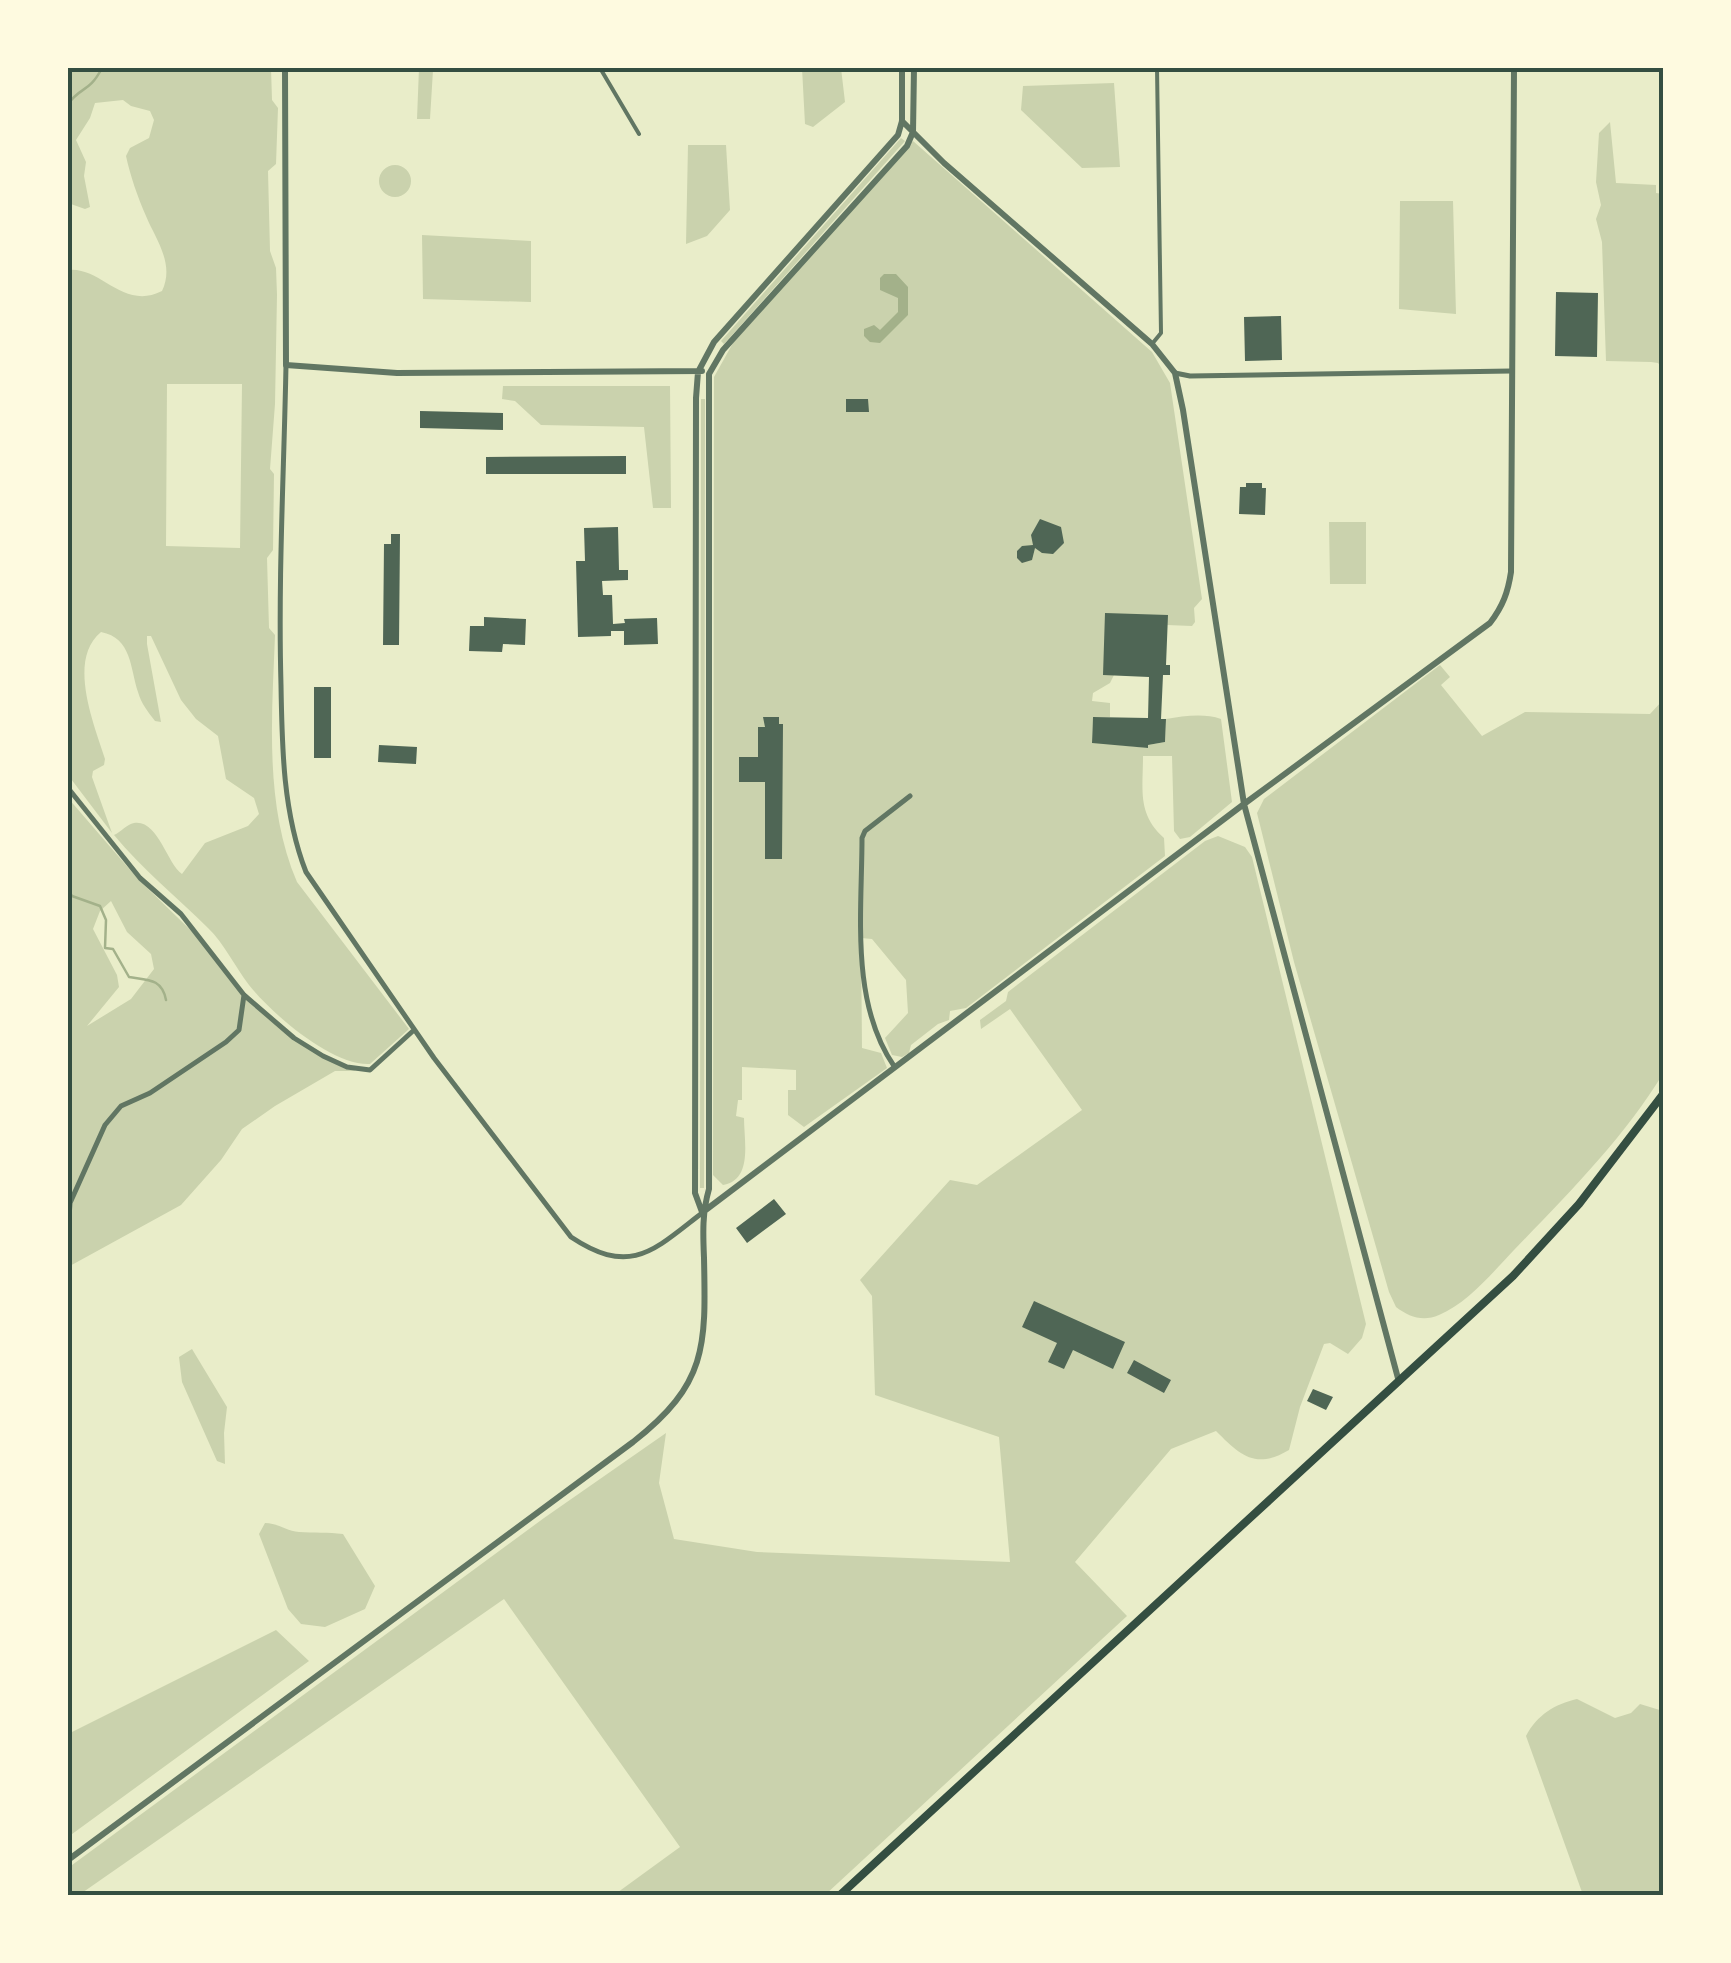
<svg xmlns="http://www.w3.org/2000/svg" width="1731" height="1963" font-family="'Source Serif 4',serif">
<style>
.green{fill:#cad2ad;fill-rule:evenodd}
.water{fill:#a3b18a}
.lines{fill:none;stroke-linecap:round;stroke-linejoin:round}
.stream{stroke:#a3b18a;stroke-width:2.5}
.building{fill:#4f6655}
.pedestrian{stroke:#617663;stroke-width:4}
.minor{stroke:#617663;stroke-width:5}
.tertiary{stroke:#617663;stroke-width:6}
.primary{stroke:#344e41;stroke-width:8}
.neatline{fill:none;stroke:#344e41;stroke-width:4}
</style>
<rect width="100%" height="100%" fill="#e9edc9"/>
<!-- green -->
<path class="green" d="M68 68H271L272 100 278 108 276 164 268 171 270 251 276 268 277 295 275 404 270 469 274 474 273 550 267 558 269 628 275 635C272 716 264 805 297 882L409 1029 370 1064C332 1066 272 1014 249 985 235 967 224 943 208 928 177 897 142 869 114 835 121 832 127 824 134 823 158 819 167 864 182 874L205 843 248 826 259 814 254 798 226 779 218 736 196 719 181 700 151 636H147V644L161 722 155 721C148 712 141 703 138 692 130 668 132 638 101 632 67 660 94 724 105 759L104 765 93 771 92 777 112 833 68 775V270C101 266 123 311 162 291 175 264 156 240 146 216 138 198 130 175 126 156L130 148 149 138 154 120 150 111 131 106 123 100 95 103 90 118 76 140 86 162 84 176 90 207 85 209 68 203ZM167 384H242L240 548 166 546Z
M419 68 433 70 430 119H417Z
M802 68H841L845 102 813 127 805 124Z
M1114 83 1120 167 1082 168 1021 110 1023 86Z
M1610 122 1616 183 1656 185V193L1663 194V369L1658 363 1651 362 1606 361 1602 242 1596 219 1601 205 1596 182 1599 133Z
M901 138 905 141 724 344 721 341Z
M913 141 1152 352 1170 383 1202 599 1194 608 1195 622 1192 626 1167 625 1103 674 1114 675 1110 683 1093 693 1092 701 1110 703V717H1093L1092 742 1148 748V745L1165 742 1166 719C1184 716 1204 713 1221 719L1232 802 1190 837 1180 839 1174 831 1172 756H1143C1143 790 1137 814 1164 838L1165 856 966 1008 950 1011 949 1020 938 1024 911 1045 909 1053 902 1057 892 1055 885 1038 908 1013 906 980 872 939 861 938 862 1048 881 1053 887 1068 804 1127 788 1115V1090H796V1070L742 1067V1100H738L736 1116 744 1118C744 1141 753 1180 723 1185L713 1175 714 377 733 343Z
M688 145H726L730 210 707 236 686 244Z
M379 181a16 16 0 1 1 32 0a16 16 0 1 1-32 0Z
M1400 201H1453L1456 314 1399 309Z
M422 235 531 241V302L423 299Z
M503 386H670L671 508H653L644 427 541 425 515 401 502 399Z
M701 399H705L704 1188H700Z
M1329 522H1366V584H1330Z
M1440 665 1450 677 1441 685 1482 736 1525 712 1650 714 1663 700 1664 1072C1624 1138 1568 1194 1514 1250 1493 1272 1468 1303 1439 1315 1423 1322 1409 1317 1396 1307L1389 1292 1294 962 1257 813 1264 799Z
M68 798 138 879 213 952 250 1001 301 1042 356 1071H335L275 1106 242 1129 221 1160 181 1205 68 1267ZM111 901 127 932 151 954 154 969 131 999 87 1026 119 987 117 975 93 929 100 911Z
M1218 836 1245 847 1252 857 1366 1324 1362 1338 1348 1354 1330 1343 1324 1344 1300 1407 1289 1450C1255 1470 1240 1455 1216 1431L1171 1449 1075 1562 1127 1616 825 1895H614L680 1847 504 1599 79 1895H68V1868L544 1518 666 1433 659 1483 674 1539 757 1552 1010 1562 999 1437 875 1395 872 1296 860 1280 950 1180 977 1185 1082 1110 1010 1009 981 1029 980 1020 1006 1001 1008 992 1205 841Z
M192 1349 227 1407 224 1433 225 1464 217 1461 182 1382 179 1357Z
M265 1523C278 1523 286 1531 299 1532 314 1533 328 1532 343 1534L375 1586 365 1609 325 1627 301 1624 288 1609 259 1534Z
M276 1630 309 1661 68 1837V1734Z
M1577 1699 1615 1718 1631 1713 1640 1704 1663 1711V1895H1583L1526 1736C1537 1715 1555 1704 1577 1699Z"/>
<!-- water -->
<path class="water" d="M884 274H896L908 287V315L880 343 870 342 864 336V329L874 325 880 330 898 312V298L880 290V278Z"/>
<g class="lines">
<!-- stream -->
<path class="stream" d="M68 104C81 86 89 93 102 68
M68 890 72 896 100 906 106 920 105 948 113 949 129 977C147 980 162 978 166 1000"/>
</g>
<!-- building -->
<path class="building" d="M1556 292 1598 293 1597 357 1555 356Z
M1281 316 1282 360 1245 361 1244 317Z
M846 399H868L869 412H846Z
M420 411 503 413V430L420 428Z
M626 456V474H486V457Z
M1246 483H1262V488H1266L1265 515 1239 514 1240 487H1246Z
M1040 519 1061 527 1064 543 1053 554 1042 553 1035 548 1032 560 1022 563 1017 558V551L1022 546 1033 545 1031 535Z
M618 527 619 570H628V580L602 581 603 595H612L613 624 625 623 624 619 657 618 658 644 624 645V631H611V636L578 637 576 561H585L584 528Z
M391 534H400L399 645H383L384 544H391Z
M1105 613 1168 615 1166 665H1170V675H1163L1161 719H1166L1165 742 1148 745V748L1092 743 1093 717 1148 718 1149 677 1103 675Z
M484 617 526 619 525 645 503 644 502 652 469 651 470 626H484Z
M314 687H331V758H314Z
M763 717H779V724H783L782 859H765V782H739V757H758V727H765Z
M379 745 417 747 416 764 378 762Z
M774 1199 786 1214 747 1243 736 1228Z
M1034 1301 1125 1342 1113 1369 1073 1350 1064 1369 1048 1362 1057 1343 1022 1327Z
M1134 1360 1171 1380 1164 1393 1127 1373Z
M1313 1389 1333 1397 1326 1410 1307 1401Z"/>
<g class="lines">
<!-- pedestrian -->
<path class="pedestrian" d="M600 68 639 134
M1152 344 1161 333 1157 68"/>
<!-- minor -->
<path class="minor" d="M286 365C284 472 278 578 281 685 282 748 283 813 306 872L434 1058 571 1237C631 1277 654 1250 702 1213
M1175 373 1190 376 1511 371
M68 788 140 878 181 914 244 995 294 1038 323 1056 347 1067 370 1070 414 1030
M894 1066C850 1002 862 912 862 838L865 831 910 796
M68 1231 70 1203 105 1125 121 1106 150 1093 226 1042 239 1030 244 995"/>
<!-- tertiary -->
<path class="tertiary" d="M285 68 286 365 397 373 702 371
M902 121 944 163 1152 344 1175 373 1183 410 1244 804 1399 1382
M702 1212 695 1193 696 398 698 372 714 342 898 135 902 121V68
M703 1212 1244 804 1490 623C1503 606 1508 592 1511 572L1514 68
M68 1860 633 1442C707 1384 706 1347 704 1258 703 1234 702 1213 709 1189V374L723 350 907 146 913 132 914 68"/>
<!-- primary -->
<path class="primary" d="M839 1896 1513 1276 1579 1204 1664 1093"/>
</g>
<!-- border -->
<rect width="1731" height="1963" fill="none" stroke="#fefae0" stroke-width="140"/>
<rect x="70" y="70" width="1591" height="1823" class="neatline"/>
</svg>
